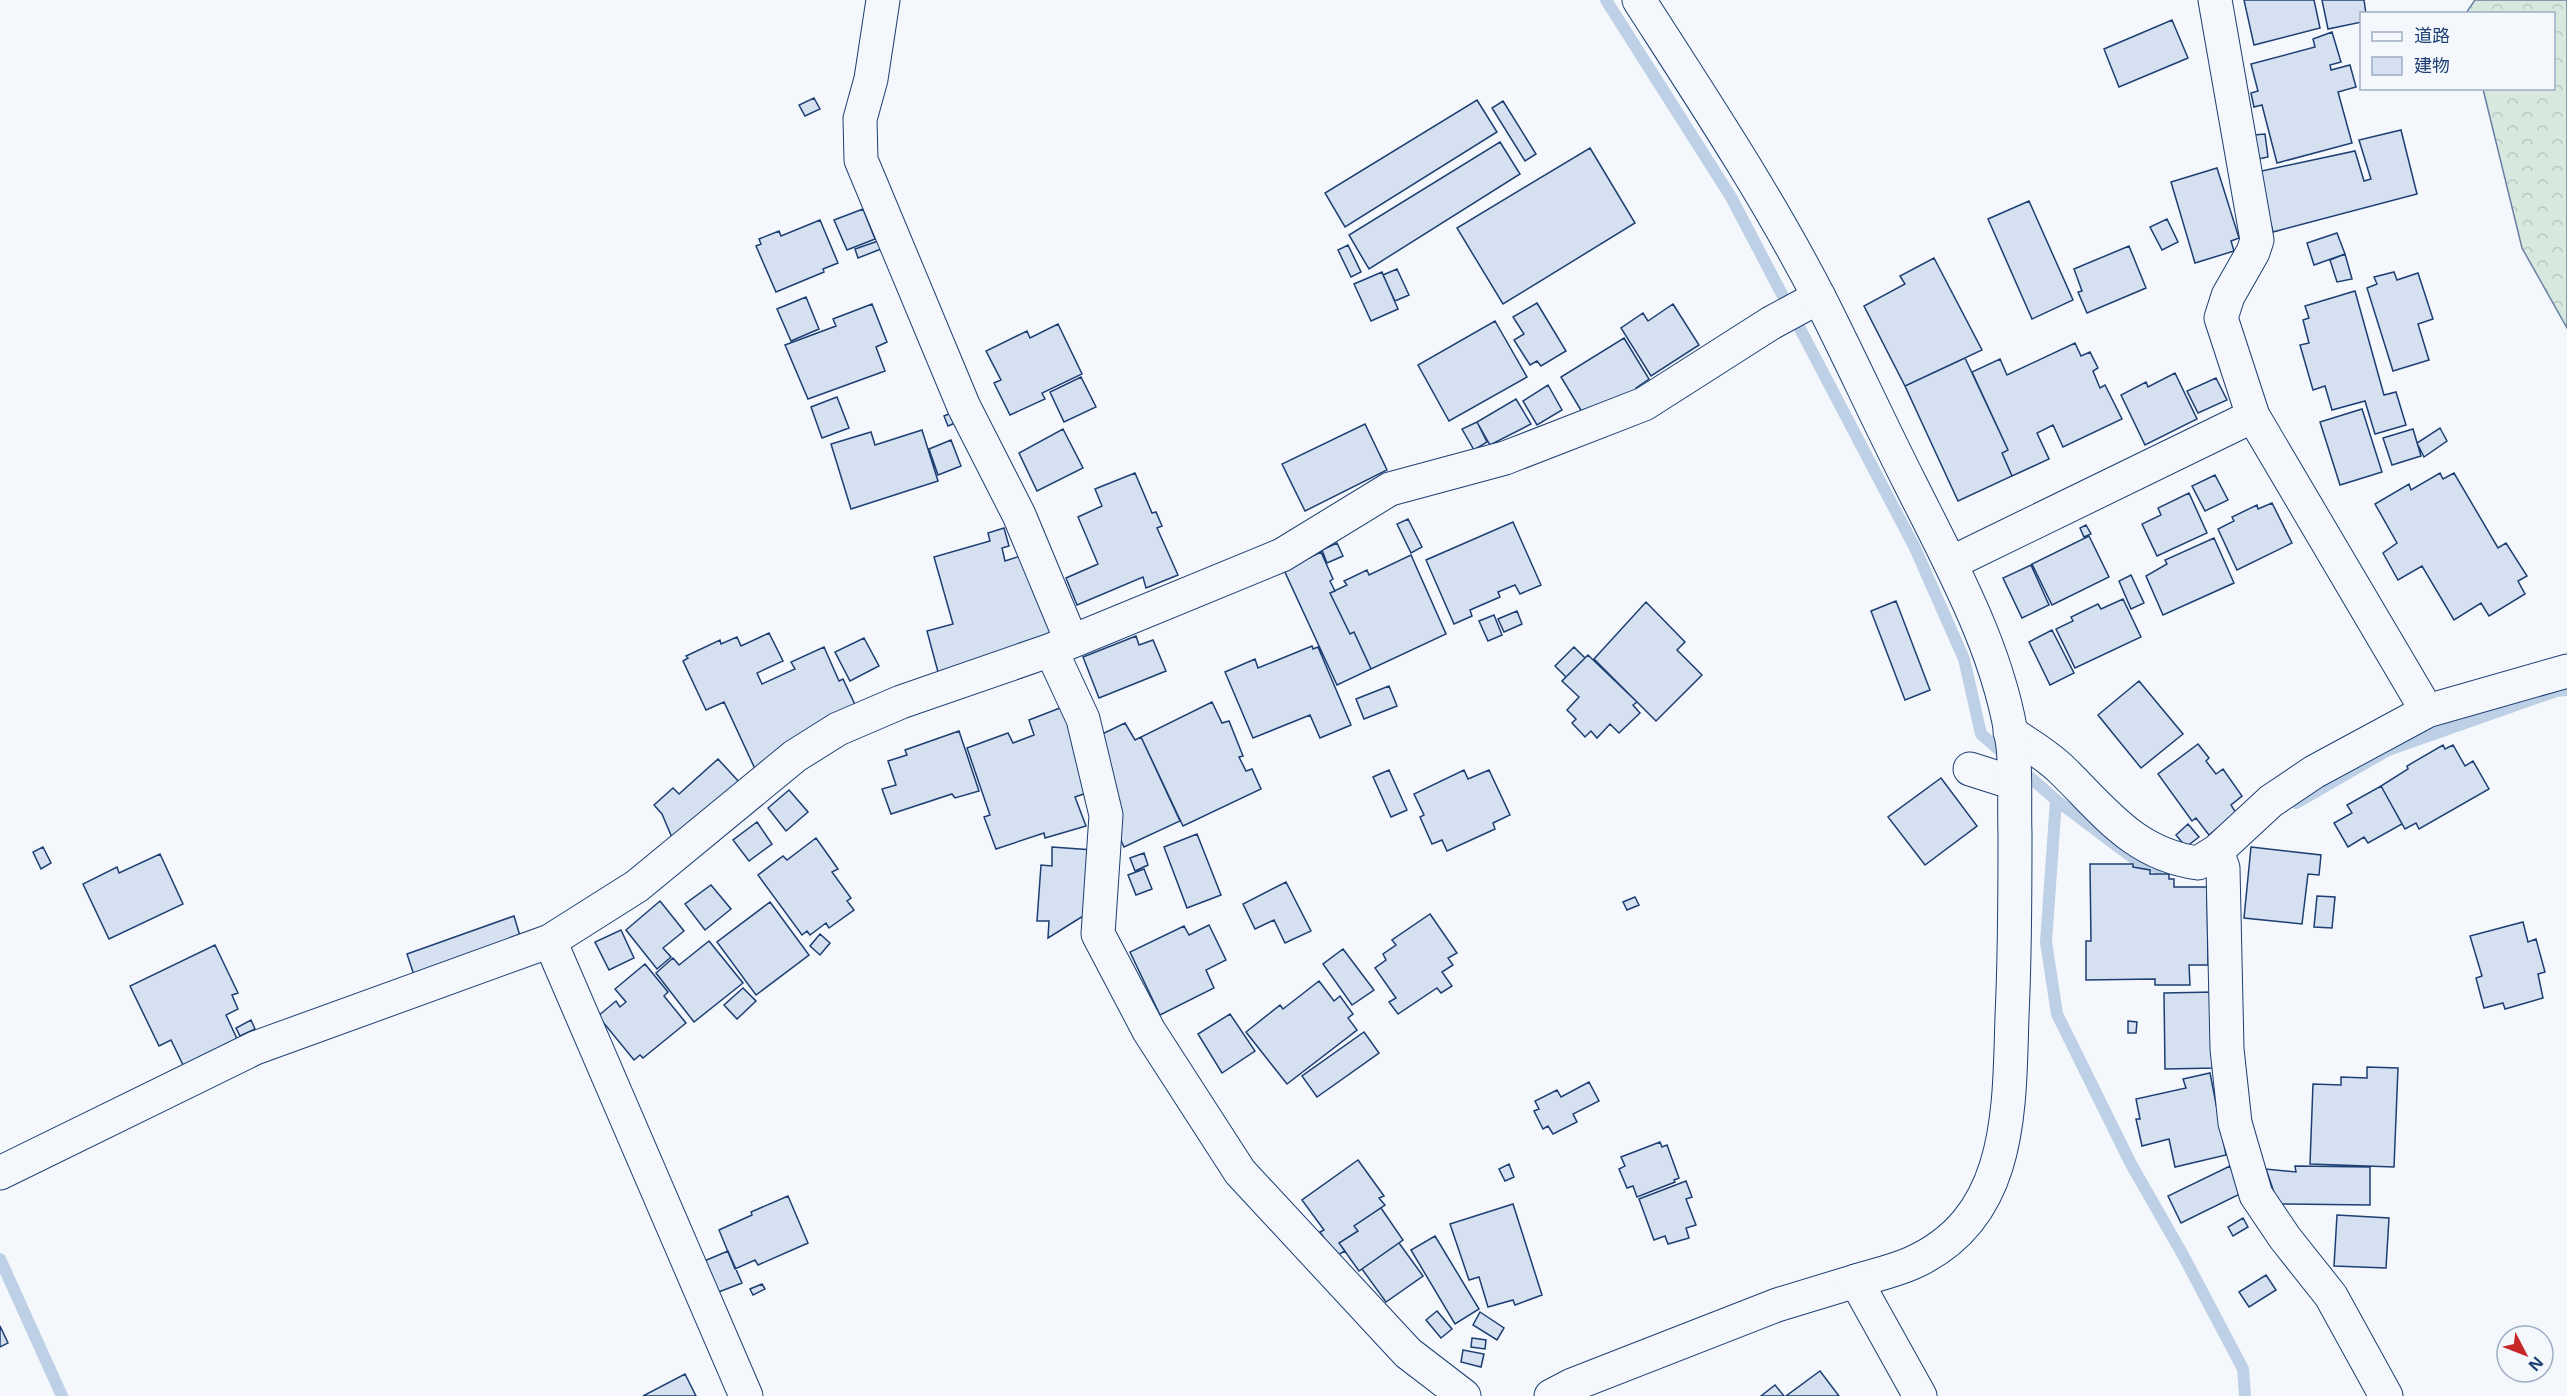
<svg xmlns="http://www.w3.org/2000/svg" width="2567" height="1396" font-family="'Open Sans','Noto Sans JP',sans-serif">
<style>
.forest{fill:url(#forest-crowns);stroke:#687fa3;stroke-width:1.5}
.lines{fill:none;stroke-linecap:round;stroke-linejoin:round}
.stream{stroke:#bed0e5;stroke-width:12}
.building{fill:#d5e0f0;stroke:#1d3f73;stroke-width:1.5}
.minor-casing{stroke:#1d3f73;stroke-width:35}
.tertiary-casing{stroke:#1d3f73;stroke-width:35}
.secondary-casing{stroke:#1d3f73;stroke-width:35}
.minor{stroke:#f4f7fb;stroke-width:33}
.tertiary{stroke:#f4f7fb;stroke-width:33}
.secondary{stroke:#f4f7fb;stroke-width:33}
</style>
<defs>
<pattern id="forest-crowns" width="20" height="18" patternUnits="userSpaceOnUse" patternTransform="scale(1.5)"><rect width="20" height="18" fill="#d7e8df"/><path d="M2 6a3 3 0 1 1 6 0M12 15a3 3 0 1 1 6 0" fill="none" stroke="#b8c8c3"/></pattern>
</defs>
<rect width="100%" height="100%" fill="#f4f7fb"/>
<!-- forest -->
<path class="forest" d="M2475 0H2567V328L2522 248 2483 89 2554 88V14L2466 13Z"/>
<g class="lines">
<!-- stream -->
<path class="stream" d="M1606 0 1731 197 1915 548 1964 659 1981 734 2056 800 2046 942 2057 1014 2131 1164 2183 1255 2243 1369 2245 1396
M2056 800 2137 861 2159 868
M2296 803 2388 750 2556 691 2567 690
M0 1259 62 1396"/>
</g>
<!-- building -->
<path class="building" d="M2244 0H2314L2320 28 2254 45Z
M2322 0H2364L2366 14H2362V22L2328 29Z
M2172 20 2188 58 2119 87 2104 49Z
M2332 32 2341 62 2330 65 2331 70 2350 65 2356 87 2338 92 2352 143 2277 163 2262 105 2254 107 2251 93 2258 91 2251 64 2315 47 2313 39Z
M814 98 820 109 805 116 799 105Z
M1477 100 1497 132 1345 227 1325 193Z
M1503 101 1536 154 1525 161 1492 108Z
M2401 130 2417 194 2273 232 2257 172 2355 151 2364 181 2371 179 2359 140Z
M2265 134 2268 157 2258 159 2254 135Z
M1500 142 1520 174 1369 269 1349 235Z
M1590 148 1635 223 1503 304 1457 228Z
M2217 168 2239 238 2231 241 2234 251 2195 263 2171 182Z
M2029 201 2073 300 2032 319 1988 219Z
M863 209 875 239 847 250 834 220Z
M2167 219 2178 242 2162 250 2150 227Z
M820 220 838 263 823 269 824 272 776 292 756 246 761 244 759 239 779 231 781 236Z
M2337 233 2345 254 2314 265 2307 243Z
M878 241 881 249 858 258 855 249Z
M1348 245 1361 272 1351 277 1338 250Z
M2129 246 2146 288 2087 313 2078 292 2082 291 2074 269Z
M2345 254 2352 279 2337 282 2330 260Z
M1934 258 1982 350 1905 386 1864 306 1905 284 1900 276Z
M1397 269 1409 295 1395 301 1383 275Z
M1382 272 1398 309 1371 321 1354 284Z
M2394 272 2397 280 2418 273 2433 319 2418 324 2429 360 2393 371 2367 288 2377 284 2374 277Z
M2355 291 2384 395 2396 392 2406 425 2375 434 2365 401 2332 410 2325 386 2313 390 2300 345 2309 343 2303 320 2309 318 2305 306Z
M806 297 819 329 791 341 777 309Z
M1537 303 1566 351 1541 366 1537 361 1530 365 1514 340 1524 334 1513 317Z
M872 304 887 342 876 347 885 371 808 399 785 345 836 326 833 319Z
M1673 304 1699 345 1651 376 1621 328 1643 313 1648 321Z
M1495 321 1527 377 1449 421 1418 365Z
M1058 324 1082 374 1042 393 1045 399 1010 415 994 383 1001 380 986 351 1027 331 1030 338Z
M1624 338 1649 379 1636 388 1638 390 1585 417 1561 377Z
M2075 343 2081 356 2090 352 2098 368 2093 371 2100 388 2105 385 2122 419 2063 447 2053 425 2037 433 2049 459 2012 476 2002 453 2008 450 1972 372 2000 359 2007 375Z
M1965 358 2008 450 2002 453 2012 476 1958 501 1905 386Z
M2175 373 2197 419 2145 445 2121 395 2146 382 2148 387Z
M1081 377 1096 407 1064 422 1050 392Z
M2216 378 2227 400 2198 413 2187 391Z
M1548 385 1562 410 1537 425 1523 401Z
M837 397 849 428 822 438 811 407Z
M1516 399 1531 424 1490 445 1477 422Z
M2362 409 2382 472 2340 485 2320 422Z
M951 413 955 423 948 426 944 416Z
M1477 422 1487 442 1474 450 1462 429Z
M1365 424 1387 470 1305 511 1282 464Z
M2440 428 2447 441 2424 457 2417 443Z
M1063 429 1083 468 1037 491 1019 453Z
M2413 429 2421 456 2392 465 2383 438Z
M922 430 938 481 851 509 831 444 871 432 875 445Z
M951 440 961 466 938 475 929 449Z
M1135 473 1152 513 1156 512 1162 526 1157 528 1178 575 1146 588 1143 577 1077 605 1066 578 1098 564 1078 517 1102 506 1095 489Z
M2440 473 2443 479 2454 473 2498 548 2506 543 2527 576 2518 581 2525 594 2489 616 2481 603 2454 620 2422 566 2398 580 2383 553 2397 543 2375 504 2409 484 2411 490Z
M2215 475 2228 500 2205 511 2192 486Z
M2189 493 2207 533 2157 556 2142 524 2161 515 2158 508Z
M2272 503 2292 543 2237 570 2218 529 2234 521 2232 517 2257 505 2258 509Z
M1408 519 1422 547 1411 553 1397 524Z
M1513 522 1541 585 1520 594 1515 585 1498 592 1500 597 1470 610 1472 616 1454 624 1426 560Z
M2086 525 2091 534 2084 537 2080 528Z
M1004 528 1009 546 1002 548 1005 561 1020 556 1052 636 938 672 927 631 953 624 934 557 990 541 988 533Z
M2089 536 2109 577 2052 605 2032 564Z
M2214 538 2234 583 2163 615 2146 576 2167 564 2165 560Z
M1337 543 1343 556 1327 563 1322 550Z
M1321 552 1333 579 1330 581 1335 591 1330 593 1350 634 1354 632 1371 669 1337 685 1284 570Z
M1411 555 1446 634 1371 669 1354 632 1350 634 1330 593 1347 585 1344 581 1367 570 1369 575Z
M2031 565 2049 605 2022 618 2003 578Z
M2131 575 2144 603 2131 609 2119 581Z
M2123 599 2141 637 2075 668 2056 629 2073 621 2071 617 2098 604 2101 609Z
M1896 601 1930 690 1905 700 1871 611Z
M1646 602 1685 642 1677 650 1702 675 1656 721 1594 659Z
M1517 611 1522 624 1504 632 1498 619Z
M1494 615 1502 635 1488 641 1479 621Z
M2052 630 2074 673 2050 685 2029 642Z
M769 633 783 661 757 673 762 684 795 669 791 662 824 647 839 681 843 679 858 711 756 771 724 702 706 710 683 661 688 658 686 656 720 640 721 644 737 637 741 646Z
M1136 636 1139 645 1153 640 1166 671 1099 698 1083 657Z
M864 638 879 666 850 681 835 652Z
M1312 646 1313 649 1318 647 1351 725 1320 738 1310 715 1253 738 1225 672 1255 659 1258 668Z
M1574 647 1585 658 1566 677 1555 666Z
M1588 655 1637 702 1633 705 1640 713 1619 733 1610 724 1597 738 1591 731 1585 737 1572 723 1576 719 1567 710 1579 697 1562 681Z
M2139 681 2183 734 2141 768 2098 715Z
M1389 686 1397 706 1364 719 1356 699Z
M1212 702 1222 723 1229 721 1243 756 1239 757 1246 771 1252 769 1261 789 1183 826 1141 737Z
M1065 706 1095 790 1075 797 1086 826 1045 838 1044 833 996 849 984 817 990 815 967 748 1008 733 1013 743 1034 735 1029 720Z
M1125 723 1135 740 1141 737 1180 821 1124 847 1113 823 1096 737Z
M959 731 979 791 955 798 952 794 891 814 882 789 896 785 888 761 907 755 905 750Z
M2198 744 2209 758 2206 761 2216 774 2223 769 2242 796 2231 805 2236 813 2209 835 2196 818 2192 821 2158 774Z
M2443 745 2445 749 2453 745 2465 766 2473 761 2489 789 2419 829 2416 823 2405 829 2381 786 2408 769 2407 766Z
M718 759 740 783 673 840 662 814 654 805 673 788 679 794Z
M1389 770 1407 810 1391 817 1373 777Z
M1464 770 1468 779 1489 770 1510 815 1493 823 1495 829 1447 851 1442 840 1432 844 1420 817 1424 815 1414 794Z
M1941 778 1977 826 1925 865 1888 817Z
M2381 786 2402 824 2368 843 2364 837 2348 847 2334 823 2352 813 2347 805Z
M789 790 808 812 786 831 768 808Z
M757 822 772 844 749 861 733 840Z
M2188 824 2199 837 2186 847 2176 835Z
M1197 834 1221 895 1187 908 1164 847Z
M816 838 838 869 832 872 851 898 847 901 854 910 829 928 826 923 810 935 807 931 802 935 758 875 783 856 787 860Z
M43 847 51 863 41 869 33 852Z
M1052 847 1093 850 1088 913 1048 938 1049 921H1037L1041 865 1052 866Z
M2251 847 2321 855 2319 875 2308 874 2302 924 2244 918Z
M1144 853 1148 865 1135 871 1130 858Z
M160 854 183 904 109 939 83 884 117 867 119 873Z
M2090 864H2133V867L2150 870V874H2169V879H2174V887H2207L2208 965H2189L2190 985H2155V979L2086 980V941H2091Z
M1144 869 1152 889 1136 895 1128 875Z
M1286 882 1311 931 1285 943 1274 920 1255 929 1243 904Z
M711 885 731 909 705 930 685 904Z
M2317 896 2335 897 2332 928 2314 927Z
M1635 897 1639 905 1627 910 1623 902Z
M660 901 684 931 663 948 671 957 657 969 626 930Z
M770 902 809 955 756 995 717 942Z
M1430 914 1457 953 1448 958 1453 965 1442 972 1452 986 1441 993 1437 988 1398 1014 1389 1002 1396 998 1375 968 1386 960 1383 954 1396 945 1392 940Z
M514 916 520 936 414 975 407 954Z
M2523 922 2528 942 2536 939 2545 972 2538 974 2543 998 2505 1009 2503 1003 2484 1008 2476 978 2482 976 2470 936Z
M1209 925 1226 960 1206 970 1214 988 1160 1015 1130 952 1184 926 1189 935Z
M621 930 634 958 609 970 595 942Z
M820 934 830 943 820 955 810 946Z
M709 941 743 983 694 1022 656 973 673 958 679 965Z
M215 945 238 993 232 995 238 1009 226 1015 238 1041 184 1067 171 1040 159 1046 130 986Z
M1343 949 1374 990 1352 1005 1323 964Z
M645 964 668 992 664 996 686 1023 643 1058 640 1055 634 1060 598 1016 616 1001 620 1007 626 1002 615 989Z
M1319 981 1334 1001 1340 996 1353 1014 1348 1018 1357 1030 1287 1084 1246 1032 1280 1005 1283 1009Z
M743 988 756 1001 737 1019 724 1005Z
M2214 992 2215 1068 2165 1069 2164 993Z
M1230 1014 1255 1051 1222 1073 1198 1034Z
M251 1020 255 1029 240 1036 236 1028Z
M2128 1021 2137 1022 2136 1033H2128Z
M1364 1032 1379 1053 1317 1097 1302 1076Z
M2367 1067 2398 1068 2394 1167 2310 1164 2313 1084 2341 1085V1077L2367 1078Z
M2210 1073 2226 1155 2175 1167 2169 1139 2142 1146 2136 1119H2140L2136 1099 2186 1088 2183 1079Z
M1589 1082 1599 1101 1573 1114 1577 1122 1553 1134 1548 1126 1543 1129 1534 1111 1539 1109 1535 1101 1557 1090 1561 1097Z
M1660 1142 1662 1147 1667 1145 1679 1178 1674 1180 1675 1182 1637 1197 1633 1186 1627 1188 1619 1169 1625 1166 1621 1157Z
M1358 1160 1384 1196 1379 1198 1385 1205 1354 1226 1358 1231 1339 1243 1345 1251 1336 1256 1320 1232 1324 1230 1302 1200Z
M1509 1164 1514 1177 1505 1181 1499 1169Z
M2230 1166 2242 1193 2181 1223 2168 1196Z
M2295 1166 2370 1167V1205L2278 1204 2266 1169 2296 1172Z
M1686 1181 1692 1197 1686 1199 1696 1225 1686 1228 1689 1238 1668 1244 1665 1236 1654 1240 1639 1199Z
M788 1196 808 1243 758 1265 755 1260 735 1269 719 1230 752 1215 751 1212Z
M1513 1204 1542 1295 1515 1305 1513 1300 1488 1307 1479 1277 1469 1280 1450 1224Z
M1381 1208 1403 1240 1359 1271 1339 1243 1358 1231 1354 1226Z
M2337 1215 2389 1218 2386 1268 2334 1266Z
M2243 1218 2248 1227 2233 1236 2228 1227Z
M1435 1236 1479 1309 1455 1324 1411 1250Z
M1399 1243 1423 1276 1386 1302 1362 1269Z
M728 1251 742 1283 716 1293 702 1262Z
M2266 1275 2276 1290 2249 1307 2239 1292Z
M762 1284 765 1289 753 1295 750 1289Z
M1437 1311 1452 1329 1441 1338 1426 1320Z
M1480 1312 1504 1328 1497 1340 1473 1325Z
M0 1326 8 1343 0 1347Z
M1472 1338 1486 1340 1485 1349 1471 1347Z
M1463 1350 1484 1354 1481 1367 1461 1362Z
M1820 1371 1839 1396H1786Z
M685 1374 696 1396H643Z
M1775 1385 1784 1396H1761Z"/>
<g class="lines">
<defs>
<path id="minor" d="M883 0 871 79 860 119 861 160 964 407 1019 515 1071 640
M2215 0 2257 240 2253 252 2228 296 2221 318 2253 416 2427 711
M1951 563 2253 416
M1051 650 1083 719 1106 815 1098 934 1149 1031 1240 1172 1408 1353 1464 1396
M2010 732C2027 744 2047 755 2062 770 2105 812 2134 854 2198 863L2217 851 2271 801 2314 772 2427 711 2567 671
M1970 769 2014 783
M2217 851 2223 868 2227 1049 2235 1123 2256 1195 2285 1238 2331 1296 2386 1396
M550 941 746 1396
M0 1173 255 1048 550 941 637 886 795 756 838 729 901 702 1051 650 1282 555 1390 489 1505 458 1644 404 1771 323 1819 297
M1551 1396 1572 1385 1777 1305 1856 1281"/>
<path id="tertiary" d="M1639 0C1702 98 1767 196 1820 299 1851 360 1879 422 1910 483 1951 565 2001 654 2013 746 2016 775 2014 805 2015 834 2015 895 2015 955 2012 1016 2009 1109 2013 1218 1912 1263 1894 1271 1875 1275 1856 1281"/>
<path id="secondary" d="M1856 1281 1920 1396"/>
</defs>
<!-- minor casing -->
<use href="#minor" class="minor-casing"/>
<!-- tertiary casing -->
<use href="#tertiary" class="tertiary-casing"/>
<!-- secondary casing -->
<use href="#secondary" class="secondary-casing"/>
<!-- minor -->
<use href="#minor" class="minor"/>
<!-- tertiary -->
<use href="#tertiary" class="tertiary"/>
<!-- secondary -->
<use href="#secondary" class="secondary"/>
</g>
<!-- legend -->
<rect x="2360" y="12" width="195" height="78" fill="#f4f7fb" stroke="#9eadc5" stroke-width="1.5"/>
<rect x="2372" y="32" width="30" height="9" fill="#f4f7fb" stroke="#9eadc5" stroke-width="1.5"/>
<text x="2414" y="42" font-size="18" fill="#1d3f73">道路</text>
<rect x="2372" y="57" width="30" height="18" fill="#d5e0f0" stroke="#9eadc5" stroke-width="1.5"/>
<text x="2414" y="72" font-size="18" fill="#1d3f73">建物</text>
<!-- north arrow -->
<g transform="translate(2525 1354) rotate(132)"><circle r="28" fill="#f4f7fb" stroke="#9eadc5" stroke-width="1.5"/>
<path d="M0-4.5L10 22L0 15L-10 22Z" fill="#c62828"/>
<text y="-9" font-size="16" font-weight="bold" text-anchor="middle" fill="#1d3f73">N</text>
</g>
</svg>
